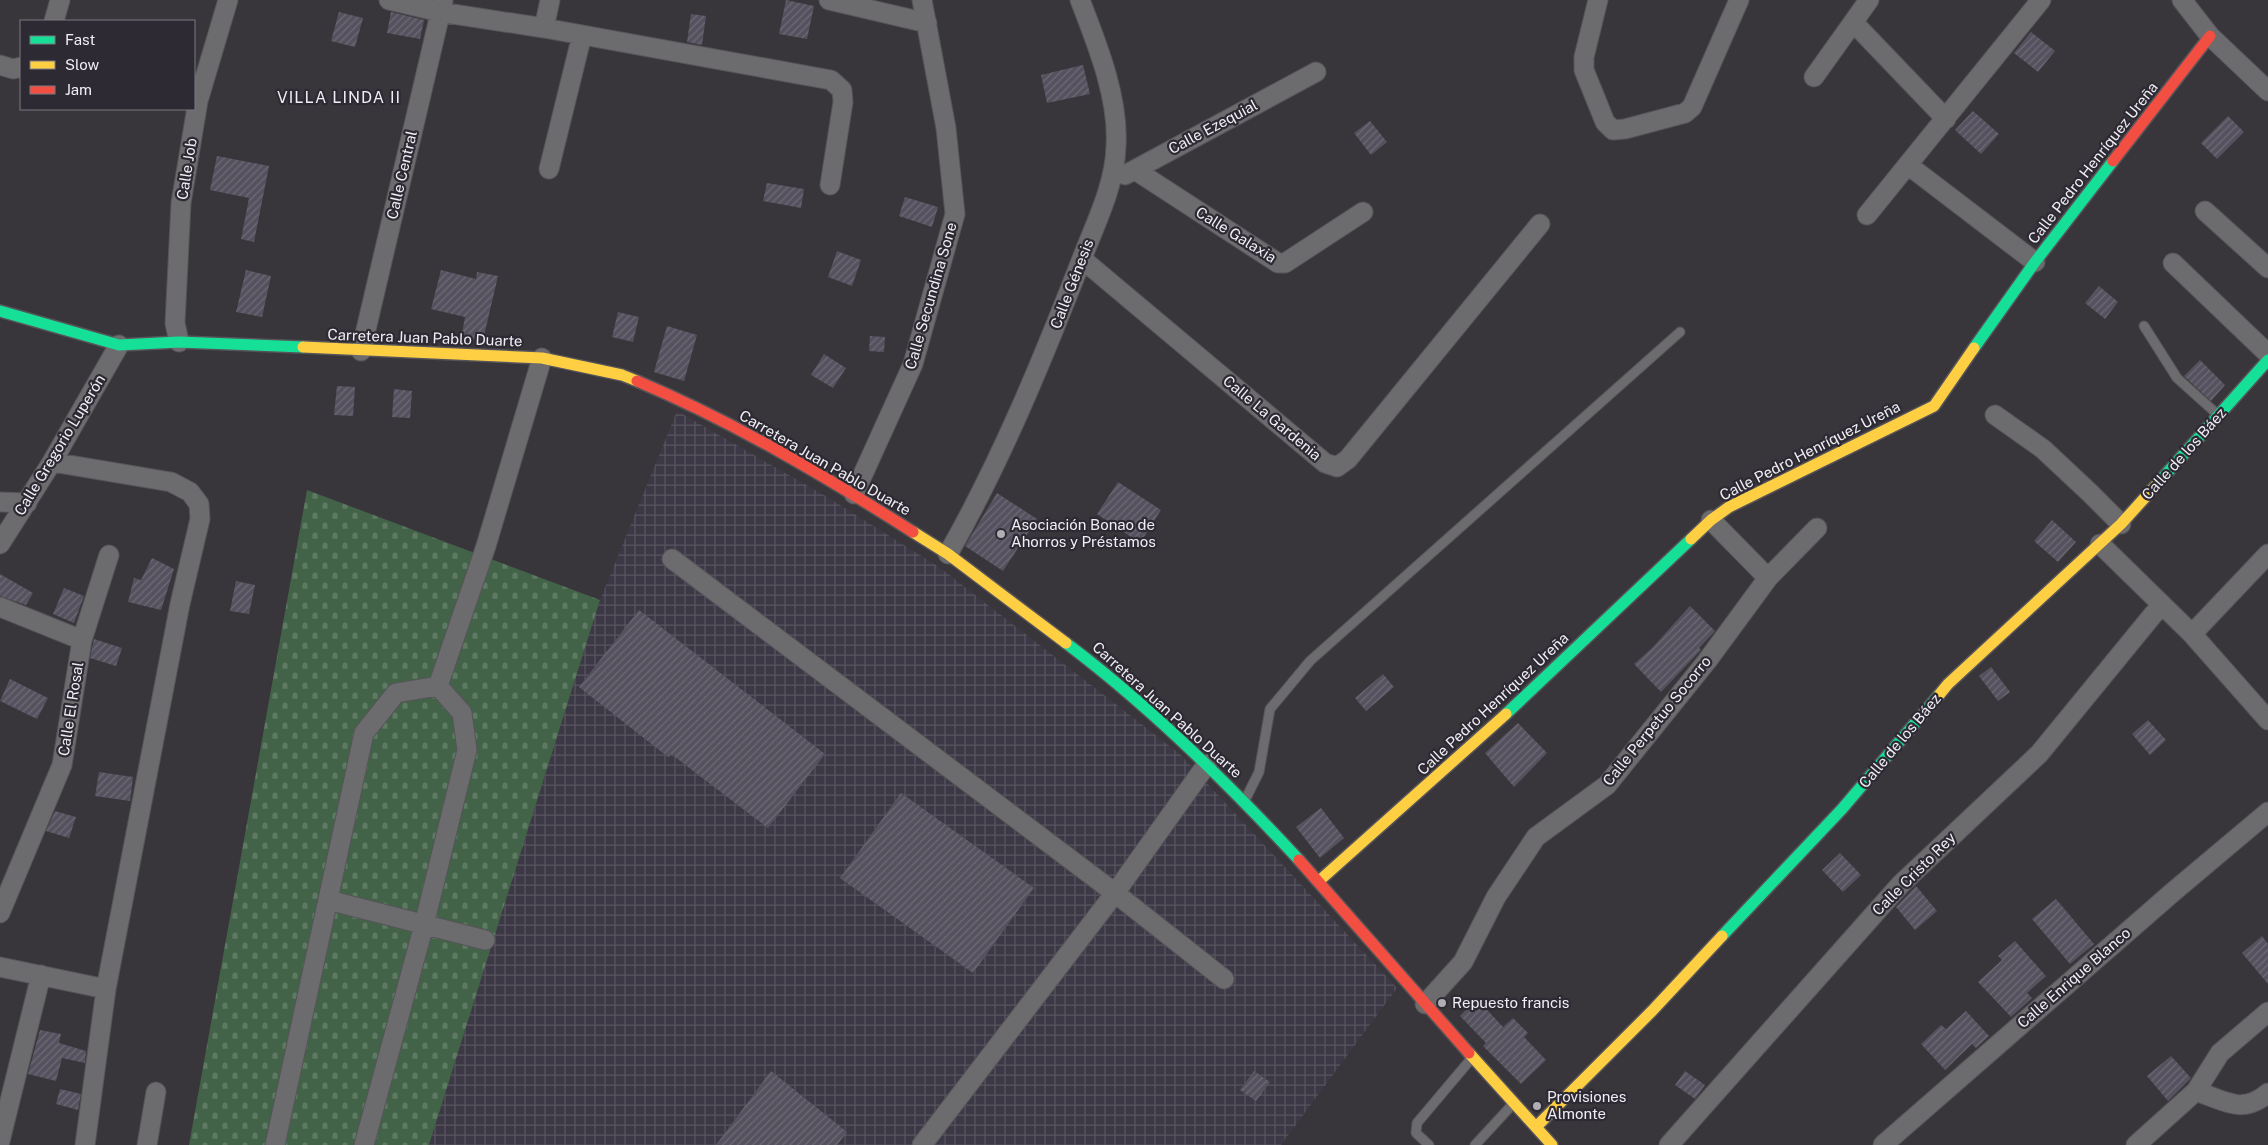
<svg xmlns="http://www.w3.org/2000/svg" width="2268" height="1145" font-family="'Public Sans',sans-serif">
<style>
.industrial{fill:url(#industrial-grid)}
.cemetery{fill:url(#cemetery-stones)}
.building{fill:url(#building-hatch)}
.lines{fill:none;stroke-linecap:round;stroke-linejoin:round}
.lane-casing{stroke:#565459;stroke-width:11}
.street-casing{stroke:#565459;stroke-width:21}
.fast-casing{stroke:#565459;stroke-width:14}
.slow-casing{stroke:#565459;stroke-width:14}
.jam-casing{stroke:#565459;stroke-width:14}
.lane{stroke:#6c6b6e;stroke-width:9}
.street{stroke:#6c6b6e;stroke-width:19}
.fast{stroke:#16e098;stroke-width:11}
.slow{stroke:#ffcf43;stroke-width:11}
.jam{stroke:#f24e42;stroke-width:11}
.poi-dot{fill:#b0aeb3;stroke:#2d2a33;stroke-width:2}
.labels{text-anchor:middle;stroke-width:4.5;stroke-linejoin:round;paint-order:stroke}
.street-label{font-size:15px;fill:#f0eef4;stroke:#2d2a33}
.poi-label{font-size:15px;fill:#f0eef4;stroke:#2d2a33;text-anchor:start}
.neighbourhood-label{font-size:16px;letter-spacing:1px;fill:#f0eef4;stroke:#2d2a33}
</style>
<defs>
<pattern id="industrial-grid" width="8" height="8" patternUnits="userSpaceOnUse" patternTransform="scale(1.25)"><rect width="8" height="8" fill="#3c3845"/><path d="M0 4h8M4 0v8" fill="none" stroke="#585560"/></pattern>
<pattern id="cemetery-stones" width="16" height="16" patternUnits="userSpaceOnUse" patternTransform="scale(1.25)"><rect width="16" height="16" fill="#426348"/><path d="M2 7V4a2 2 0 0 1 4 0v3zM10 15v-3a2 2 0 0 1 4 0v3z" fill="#5e7a63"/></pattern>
<pattern id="building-hatch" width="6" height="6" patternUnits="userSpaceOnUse" patternTransform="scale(1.25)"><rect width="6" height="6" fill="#55515e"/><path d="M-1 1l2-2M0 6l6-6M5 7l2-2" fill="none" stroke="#6e6a76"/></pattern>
</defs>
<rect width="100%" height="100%" fill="#38363b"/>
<!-- industrial -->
<path class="industrial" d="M677 411 829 498 939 567 1180 754 1397 988 1281 1145H429L600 600Z"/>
<!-- cemetery -->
<path class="cemetery" d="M307 490 600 600 429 1145H189Z"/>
<!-- building -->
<path class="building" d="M786 0 814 6 807 39 779 34Z
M339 12 363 18 355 47 331 41Z
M391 12 424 20 420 39 387 33Z
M691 14 706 16 702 45 687 42Z
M2031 32 2055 51 2038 72 2014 53Z
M1083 65 1090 94 1047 103 1041 75Z
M1973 111 1999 134 1981 154 1955 130Z
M2228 116 2244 132 2217 159 2201 143Z
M1370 121 1387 142 1371 155 1354 133Z
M217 156 269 166 254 242 241 239 249 198 210 190Z
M767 183 804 189 801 208 763 201Z
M905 197 938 207 932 227 899 216Z
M837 251 861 260 852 286 828 277Z
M246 270 271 276 262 317 236 312Z
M441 270 476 279 477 272 498 276 483 340 461 339 465 317 431 309Z
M2099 286 2118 302 2105 319 2085 303Z
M618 312 639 317 633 342 612 337Z
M667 326 697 335 684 381 654 372Z
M870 336 885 337 884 352 869 351Z
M824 354 846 368 833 388 811 375Z
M2200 360 2225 385 2211 401 2184 376Z
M337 386 355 387 353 416 334 415Z
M394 389 412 391 410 418 392 417Z
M1118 482 1161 510 1140 543 1097 514Z
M997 493 1037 519 1003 571 965 546Z
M2052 520 2076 542 2058 562 2034 541Z
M152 558 174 569 161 610 128 602 134 578 141 580Z
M0 574 33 593 26 605 0 596Z
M236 581 255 585 249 614 230 611Z
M64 588 84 596 74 623 53 614Z
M1690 606 1715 631 1699 648 1701 650 1661 692 1634 664 1652 648Z
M639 610 825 754 768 828 671 754 668 757 579 687Z
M94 639 122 648 116 666 90 658Z
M1991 667 2010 692 1998 701 1979 676Z
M1383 674 1394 687 1366 711 1355 698Z
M10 679 48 698 37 719 0 701Z
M2148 720 2166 740 2150 755 2132 734Z
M1518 723 1547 753 1514 787 1485 753Z
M99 772 133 777 130 801 95 796Z
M901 793 1034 888 973 973 840 878Z
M1321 808 1344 838 1320 858 1296 827Z
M55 811 76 817 69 838 46 831Z
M1840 853 1861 875 1843 892 1822 870Z
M1916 886 1937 911 1915 930 1896 907Z
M2056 899 2094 944 2070 964 2032 919Z
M2262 936 2268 944V984L2242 953Z
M2015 941 2046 976 2027 993 2032 998 2011 1017 1978 982 2002 960 1998 956Z
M1477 999 1503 1027 1513 1018 1528 1033 1524 1037 1546 1060 1521 1084 1483 1046 1486 1043 1460 1016Z
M1966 1011 1989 1036 1976 1048 1972 1044 1945 1070 1921 1044 1941 1025 1946 1029Z
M40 1030 61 1034 59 1043 86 1051 85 1063 62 1058 56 1081 28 1074Z
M2171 1056 2191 1078 2168 1101 2147 1076Z
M771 1071 847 1132 837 1145H716Z
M1254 1071 1270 1082 1256 1101 1240 1090Z
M1685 1071 1705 1085 1695 1099 1675 1085Z
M60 1089 81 1094 78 1110 56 1104Z"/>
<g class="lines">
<defs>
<path id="lane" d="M2144 326 2177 378 2217 414
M1246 798 1259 772 1270 709 1310 661 1680 332
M1429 1145 1416 1133 1417 1123 1471 1059
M1475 1145 1512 1105"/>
<path id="street" d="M389 0 440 12 544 28 831 80 842 90 843 102 830 185
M829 0 927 23
M1598 0 1584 57V70L1605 122 1613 130 1625 129 1685 113 1692 107 1739 0
M2182 0 2210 36 2268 91
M54 21 60 0
M1853 22 1946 119
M544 28 550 0
M0 65 13 69 21 67
M1814 77 1869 0
M1908 165 2035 262
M549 169 582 35
M1135 170 1278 263H1285L1363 212
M1125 175 1316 72
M2205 211 2268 268
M1867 215 2041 0
M1082 259 1325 463 1337 467 1348 459 1540 224
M2173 263 2268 354
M179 342 175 323 181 203 198 101 228 0
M361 351 443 1
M1995 415 2043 449 2090 493 2121 524
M52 462 171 482 190 492 199 504 200 519 180 604 106 989 85 1145
M854 494 913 364 955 214 946 128 922 0
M0 502 27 503
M1711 520 1768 578
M0 544 52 462 119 345
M2100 544 2192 634 2268 720
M948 554C1001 461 1042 361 1081 261 1095 224 1115 186 1116 146 1119 98 1097 44 1080 0
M672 559 1115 893 1224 979
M0 607 82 640 62 765 0 913
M2192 634 2268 554
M82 640 109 555
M328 900 485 940
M0 967 106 989
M1425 1004 1463 962 1496 897 1536 837 1607 785 1707 661 1768 578 1817 528
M2196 1091C2225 1101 2242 1115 2268 1093
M0 1141 41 975
M147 1145 156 1092
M275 1145 364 733 396 693 438 686 486 546 542 358
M364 1145 424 925 467 750 462 713 438 686
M922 1145 1115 893 1207 764
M1669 1145 1900 885 2039 754 2161 605
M1883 1145 2173 892 2268 812
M2136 1145 2196 1091 2220 1053 2268 1012"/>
<path id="fast" d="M0 311 119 345 179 342 303 347
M1974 348 2035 262 2113 161
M2159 482 2268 360
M1066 643C1151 707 1227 782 1299 860
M1506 714 1691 539
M1722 936 1842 809 1939 695"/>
<path id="slow" d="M303 347 542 358 622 375 637 381
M913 532 948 554 1066 643
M1691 539 1711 520 1729 507 1934 406 1974 348
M1939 695 1948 684 2121 524 2159 482
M1319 881 1506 714
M1469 1053 1552 1145
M1536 1127 1652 1011 1722 936"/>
<path id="jam" d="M2113 161 2210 36
M637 381C734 422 825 476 913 532
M1299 860 1469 1053"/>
</defs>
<!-- lane casing -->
<use href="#lane" class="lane-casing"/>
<!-- street casing -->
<use href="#street" class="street-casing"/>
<!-- fast casing -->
<use href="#fast" class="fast-casing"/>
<!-- slow casing -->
<use href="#slow" class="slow-casing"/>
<!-- jam casing -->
<use href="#jam" class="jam-casing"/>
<!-- lane -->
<use href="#lane" class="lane"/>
<!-- street -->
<use href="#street" class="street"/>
<!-- fast -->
<use href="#fast" class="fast"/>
<!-- slow -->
<use href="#slow" class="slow"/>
<!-- jam -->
<use href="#jam" class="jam"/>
</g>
<!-- markers -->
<g class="poi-dot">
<circle cx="1001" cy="534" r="5"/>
<circle cx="1442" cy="1003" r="5"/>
<circle cx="1537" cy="1106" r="5"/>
</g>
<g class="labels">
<!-- street labels -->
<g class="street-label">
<text transform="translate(1213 127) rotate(-28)" y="5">Calle Ezequial</text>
<text transform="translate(2093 163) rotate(-52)" y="5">Calle Pedro Henríquez Ureña</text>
<text transform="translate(187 169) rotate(-81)" y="5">Calle Job</text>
<text transform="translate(402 175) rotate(-77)" y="5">Calle Central</text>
<text transform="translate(1236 235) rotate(32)" y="5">Calle Galaxia</text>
<text transform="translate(1072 284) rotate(-69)" y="5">Calle Génesis</text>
<text transform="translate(931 296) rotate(-74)" y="5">Calle Secundina Sone</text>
<text transform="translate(425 338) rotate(2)" y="5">Carretera Juan Pablo Duarte</text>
<text transform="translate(1272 418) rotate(40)" y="5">Calle La Gardenia</text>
<text transform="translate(60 445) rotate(-59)" y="5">Calle Gregorio Luperón</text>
<text transform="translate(1810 451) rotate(-27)" y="5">Calle Pedro Henríquez Ureña</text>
<text transform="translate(2184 454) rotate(-48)" y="5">Calle de los Báez</text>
<text transform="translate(825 463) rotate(30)" y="5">Carretera Juan Pablo Duarte</text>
<text transform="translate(1493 704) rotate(-43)" y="5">Calle Pedro Henríquez Ureña</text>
<text transform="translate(71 709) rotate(-81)" y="5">Calle El Rosal</text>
<text transform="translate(1167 710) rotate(42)" y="5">Carretera Juan Pablo Duarte</text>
<text transform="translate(1657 721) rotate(-51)" y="5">Calle Perpetuo Socorro</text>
<text transform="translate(1900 741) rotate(-50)" y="5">Calle de los Báez</text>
<text transform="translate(1914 874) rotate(-45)" y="5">Calle Cristo Rey</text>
<text transform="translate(2074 978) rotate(-41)" y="5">Calle Enrique Blanco</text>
</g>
<!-- poi labels -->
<g class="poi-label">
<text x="1011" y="530">Asociación Bonao de<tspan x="1011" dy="17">Ahorros y Préstamos</tspan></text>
<text x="1452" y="1008">Repuesto francis</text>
<text x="1547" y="1102">Provisiones<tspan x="1547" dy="17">Almonte</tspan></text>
</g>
<!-- neighbourhood labels -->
<g class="neighbourhood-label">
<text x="339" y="103">VILLA LINDA II</text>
</g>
</g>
<!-- legend -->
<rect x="20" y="20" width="175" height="90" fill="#2d2a33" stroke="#7b7880"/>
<rect x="30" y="36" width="25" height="8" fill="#16e098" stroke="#7b7880"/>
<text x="65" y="45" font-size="15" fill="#f0eef4">Fast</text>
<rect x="30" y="61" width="25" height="8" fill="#ffcf43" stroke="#7b7880"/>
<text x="65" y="70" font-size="15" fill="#f0eef4">Slow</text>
<rect x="30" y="86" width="25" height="8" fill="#f24e42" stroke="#7b7880"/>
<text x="65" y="95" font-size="15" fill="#f0eef4">Jam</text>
</svg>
